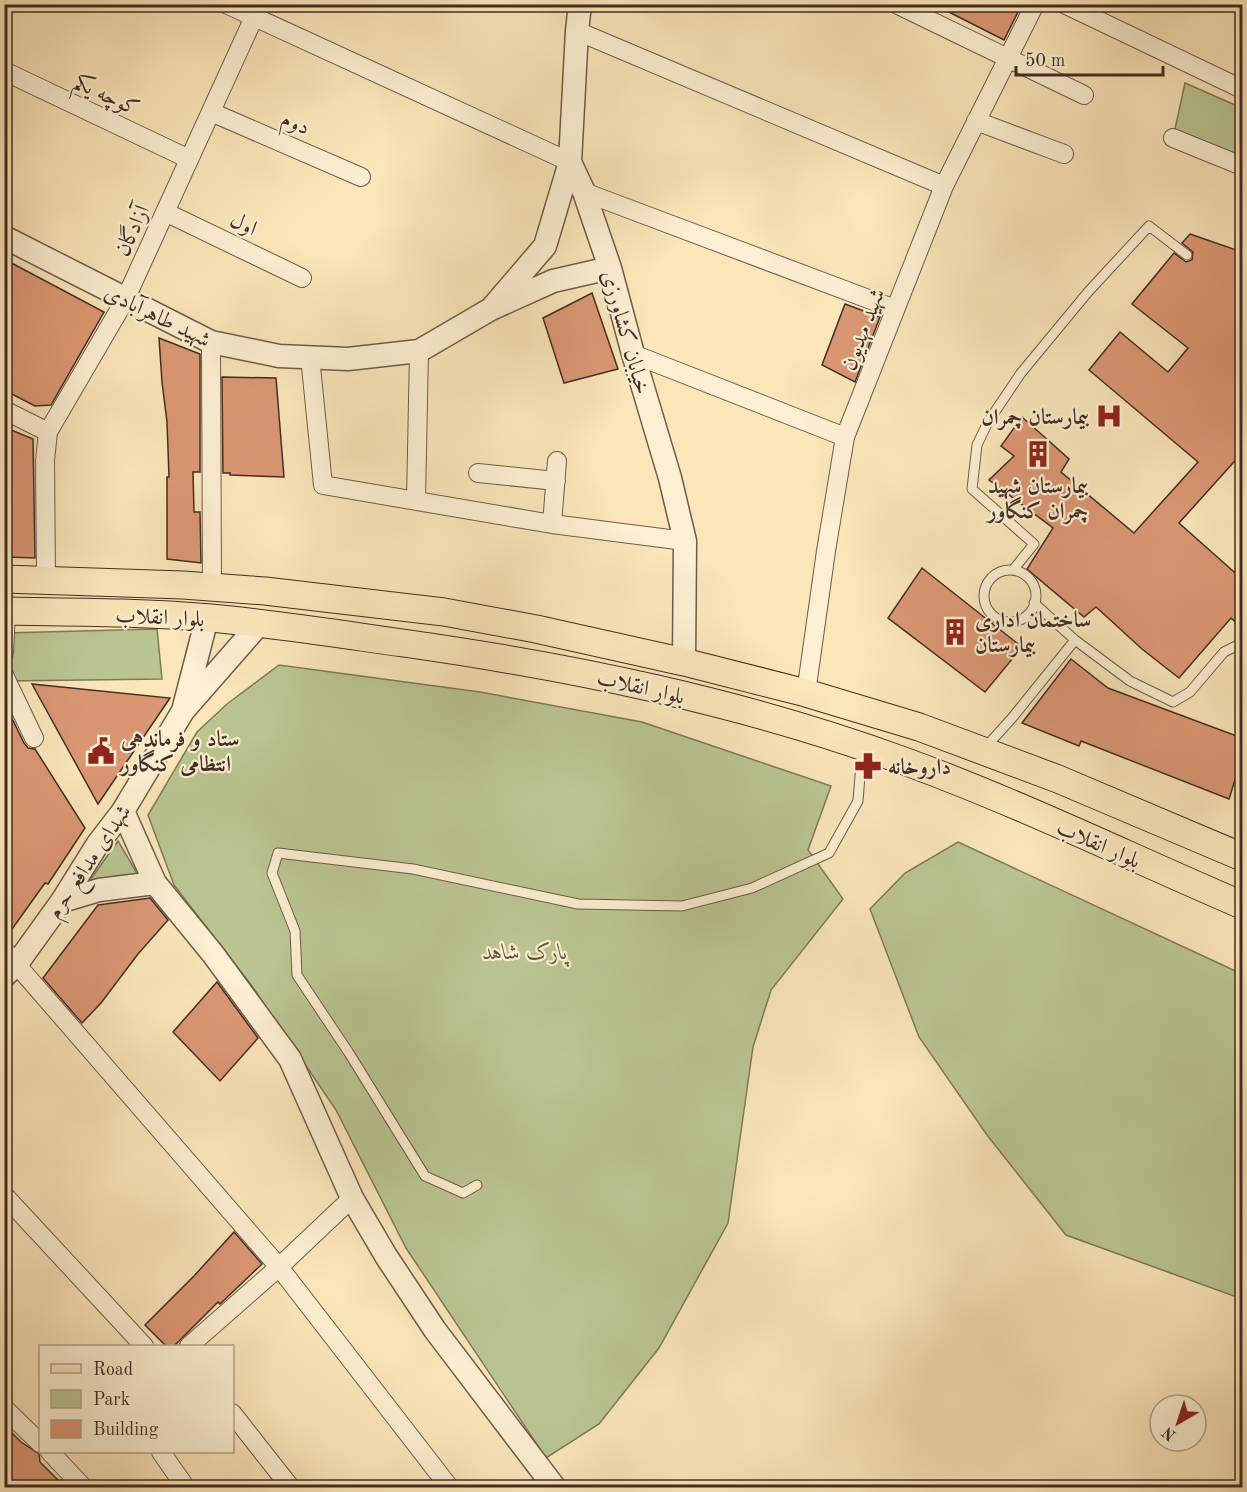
<svg xmlns="http://www.w3.org/2000/svg" width="1247" height="1492" font-family="'Old Standard TT',Amiri,serif">
<style>
.green{fill:#bac692;stroke:#7e795c;stroke-width:1.5}
.building{fill:#db9773;stroke:#422c25;stroke-width:1.5}
.lines{fill:none;stroke-linecap:round;stroke-linejoin:round}
.service-casing{stroke:#705a4a;stroke-width:11}
.minor-casing{stroke:#705a4a;stroke-width:20}
.tertiary-casing{stroke:#705a4a;stroke-width:25}
.primary-casing{stroke:#422c25;stroke-width:29}
.service{stroke:#fcefd2;stroke-width:9}
.minor{stroke:#fcefd2;stroke-width:18}
.tertiary{stroke:#fcefd2;stroke-width:22}
.primary{stroke:#fae6b9;stroke-width:27}
.labels{text-anchor:middle;stroke-width:4.5;stroke-linejoin:round;paint-order:stroke}
.street-label{font-size:22px;fill:#422c25;stroke:#fcefd2}
.poi-label{font-size:22px;font-weight:bold;fill:#422c25;stroke:#fcefd2;text-anchor:start}
.park-label{font-size:22px;font-style:italic;fill:#605240;stroke:#fcefd2}
</style>
<rect width="100%" height="100%" fill="#fae6b9"/>
<filter id="stains"><feTurbulence type="fractalNoise" baseFrequency=".00333" numOctaves="4"/><feColorMatrix values="0 0 0 0 .2 0 0 0 0 .09 0 0 0 0 .02 0 0 0 .5 -.17"/></filter>
<radialGradient id="worn" r=".72"><stop offset=".6" stop-color="#630" stop-opacity="0"/><stop offset="1" stop-color="#630" stop-opacity=".3"/></radialGradient>
<!-- green -->
<path class="green" d="M1185 83 1242 108V164L1173 138Z
M157 629 162 679 5 681 4 633Z
M279 665 480 692 642 722 831 786 808 850 843 899 771 990 753 1047 728 1223 659 1348 599 1424 546 1458 406 1248 336 1110 252 986 174 885 148 815 197 732 227 704Z
M118 841 138 875 88 883Z
M958 842 1242 974V1299L1066 1235 987 1135 919 1037 870 909 905 873Z"/>
<!-- building -->
<path class="building" d="M933 4H1022L1004 40Z
M1190 234 1242 252V453L1179 523 1242 579V628L1231 618 1179 678 1142 649 1096 607 1084 617 1027 569 1053 528 989 480 1014 456 1001 446 1022 417 1069 459 1061 472 1134 533 1198 462 1089 370 1120 332 1168 372 1188 348 1132 304 1174 253 1186 262 1192 260 1193 252 1182 243Z
M4 259 104 312 51 405 35 406 4 390Z
M592 293 618 369 564 383 543 318Z
M845 304 880 317 855 382 822 365Z
M159 338 200 354V472H193L194 512H200L201 563 167 559V477H169L167 422 162 382Z
M222 377 276 378 284 477 230 475V473H223Z
M4 427 33 439 35 558 8 557 4 522Z
M922 568 1022 647 985 692 888 618Z
M1071 659 1108 688 1242 738V758L1229 799 1081 741 1079 746 1022 723Z
M32 684 170 698 98 804Z
M4 702 24 743 28 748 35 749 85 828 48 884 45 883 5 939Z
M150 898 168 920 138 954 101 1003 82 1023 43 978 98 905Z
M217 982 258 1038 220 1081 173 1032Z
M234 1232 262 1264 220 1304 218 1302 173 1347H167L145 1325 194 1276Z
M4 1425 21 1442 39 1454 40 1462 66 1488H4Z"/>
<g class="lines">
<defs>
<path id="service" d="M1013 570 1034 544 972 489 977 445 988 422 1021 373 1088 292 1149 226 1187 255
M984 596a26 26 0 1 1 52 0a26 26 0 1 1-52 0Z
M1034 603 1075 640 1130 681 1173 702 1190 692 1224 652 1240 644H1242
M984 749 1012 718 1075 640
M477 1185 463 1193 425 1176 349 1053 297 975 295 931 272 873 278 853 413 869 578 904 682 906 752 888 829 853 858 801 862 750"/>
<path id="minor" d="M226 4 570 162
M896 4 1084 95
M1064 4 1242 89
M577 31 944 186
M4 71 189 159
M211 112 361 177
M976 121 1064 154
M1173 138 1242 166
M584 192 895 309
M165 212 302 278
M211 342 212 587
M633 354 845 437
M310 357 323 485 552 524 685 541
M4 410 48 432
M478 473 556 481
M416 501 419 351
M552 524 557 461
M46 580 45 460 48 432 125 300 260 4
M4 653 6 611
M4 675 34 738
M806 693 826 551 845 437 944 186 1035 4
M4 950 279 1267 450 1488
M4 1195 144 1346
M189 1346 279 1267 352 1198
M4 1408 40 1443
M232 1413 291 1488
M50 1452 84 1488
M161 1452 186 1488"/>
<path id="tertiary" d="M580 4 577 31 570 162 584 192 610 268 633 354 670 478 685 541 684 662
M570 162 545 246 491 309 553 281 610 268
M4 237 211 342 279 356 348 359 419 351 491 309
M184 707 207 618
M123 811 155 883 213 954 290 1059 352 1198 386 1256 435 1330 555 1488
M62 901 99 890 155 883
M4 976 16 965 62 901 97 845 123 811 183 711 260 623"/>
<path id="primary" d="M4 579 183 585 265 591 444 612 536 629 684 662 806 693 919 727 1058 779 1242 857
M4 611C73 612 143 612 211 618 275 624 339 634 403 643 573 667 743 702 904 761 1019 803 1130 857 1242 905"/>
</defs>
<!-- service casing -->
<use href="#service" class="service-casing"/>
<!-- minor casing -->
<use href="#minor" class="minor-casing"/>
<!-- tertiary casing -->
<use href="#tertiary" class="tertiary-casing"/>
<!-- primary casing -->
<use href="#primary" class="primary-casing"/>
<!-- service -->
<use href="#service" class="service"/>
<!-- minor -->
<use href="#minor" class="minor"/>
<!-- tertiary -->
<use href="#tertiary" class="tertiary"/>
<!-- primary -->
<use href="#primary" class="primary"/>
</g>
<!-- icons -->
<defs>
<symbol id="hospital-bare" viewBox="-9 -9 18 18"><path d="M-5-5h3v3.5h4V-5h3V5h-3V1.5h-4V5h-3Z" fill="#8f2418" stroke="#fcefd2" stroke-width="2.5" paint-order="stroke"/></symbol>
<symbol id="building-bare" viewBox="-9 -9 18 18"><path d="M-4-6H4V6H1V3H-1V6H-4ZM-2.5-4.3h1.7v1.8h-1.7ZM.8-4.3h1.7v1.8H.8ZM-2.5-1h1.7V.8h-1.7ZM.8-1h1.7V.8H.8Z" fill="#8f2418" stroke="#fcefd2" stroke-width="2.5" paint-order="stroke"/></symbol>
<symbol id="civic-bare" viewBox="-9 -9 18 18"><path d="M-.6-6.5H3V-4.5H.6V-3L4-1V1h2V6H-6V1h2V-1L-.6-3ZM-1.2 2.5V6h2.4V2.5Z" fill="#8f2418" stroke="#fcefd2" stroke-width="2.5" paint-order="stroke"/></symbol>
<symbol id="pharmacy-bare" viewBox="-9 -9 18 18"><path d="M-2-6h4v4h4v4h-4v4h-4v-4h-4v-4h4Z" fill="#8f2418" stroke="#fcefd2" stroke-width="2.5" paint-order="stroke"/></symbol>
</defs>
<g fill-rule="evenodd">
<use href="#hospital-bare" x="1090" y="397" width="38" height="38"/>
<use href="#building-bare" x="1019" y="435" width="38" height="38"/>
<use href="#building-bare" x="936" y="613" width="38" height="38"/>
<use href="#civic-bare" x="82" y="732" width="38" height="38"/>
<use href="#pharmacy-bare" x="849" y="747" width="38" height="38"/>
</g>
<g class="labels">
<!-- street labels -->
<g class="street-label">
<text transform="translate(107 94) rotate(25)" y="8">کوچه یکم</text>
<text transform="translate(296 122) rotate(23)" y="8">دوم</text>
<text transform="translate(244 223) rotate(25)" y="8">اول</text>
<text transform="translate(131 230) rotate(-65)" y="8">آزادگان</text>
<text transform="translate(158 315) rotate(26)" y="8">شهید طاهرآبادی</text>
<text transform="translate(862 329) rotate(-69)" y="8">شهید مهدیون</text>
<text transform="translate(627 332) rotate(74)" y="8">خیابان کشاورزی</text>
<text transform="translate(160 616) rotate(3)" y="8">بلوار انقلاب</text>
<text transform="translate(641 686) rotate(13)" y="8">بلوار انقلاب</text>
<text transform="translate(1099 843) rotate(24)" y="8">بلوار انقلاب</text>
<text transform="translate(88 861) rotate(-56)" y="8">شهدای مدافع حرم</text>
</g>
<!-- poi labels -->
<g class="poi-label">
<text x="1089" y="424" text-anchor="end">بیمارستان چمران</text>
<text x="1038" y="493" text-anchor="middle">بیمارستان شهید<tspan x="1038" dy="25">چمران کنگاور</tspan></text>
<text x="975" y="627">ساختمان اداری<tspan x="975" dy="25">بیمارستان</tspan></text>
<text x="121" y="746">ستاد و فرماندهی<tspan x="121" dy="25">انتظامی کنگاور</tspan></text>
<text x="888" y="774">داروخانه</text>
</g>
<!-- park labels -->
<g class="park-label">
<text x="525" y="959">پارک شاهد</text>
</g>
</g>
<!-- margin -->
<rect width="1247" height="1492" fill="none" stroke="#fae6b9" stroke-width="24"/>
<rect x="6" y="6" width="1235" height="1480" fill="none" stroke="#422c25" stroke-width="3"/>
<rect x="12" y="12" width="1223" height="1468" fill="none" stroke="#422c25" stroke-width="1.5"/>
<!-- legend -->
<rect x="39" y="1345" width="195" height="108" fill="#fcefd2" stroke="#b2a18d" stroke-width="1.5"/>
<rect x="51" y="1364" width="30" height="9" fill="#fae6b9" stroke="#b2a18d" stroke-width="1.5"/>
<text x="93" y="1375" font-size="18" fill="#422c25">Road</text>
<rect x="51" y="1390" width="30" height="18" fill="#bac692" stroke="#b2a18d" stroke-width="1.5"/>
<text x="93" y="1405" font-size="18" fill="#422c25">Park</text>
<rect x="51" y="1420" width="30" height="18" fill="#db9773" stroke="#b2a18d" stroke-width="1.5"/>
<text x="93" y="1435" font-size="18" fill="#422c25">Building</text>
<!-- north arrow -->
<g transform="translate(1178 1423) rotate(219)"><circle r="28" fill="#fcefd2" stroke="#b2a18d" stroke-width="1.5"/>
<path d="M0-4.5L10 22L0 15L-10 22Z" fill="#8f2418"/>
<text y="-9" font-size="16" font-weight="bold" text-anchor="middle" fill="#422c25">N</text>
</g>
<!-- scale -->
<path d="M1016 66v9h147v-9" fill="none" stroke="#422c25" stroke-width="3"/>
<text x="1025" y="66" font-size="18" fill="#422c25" stroke="#fcefd2" stroke-width="4.5" paint-order="stroke">50 m</text>
<rect width="100%" height="100%" filter="url(#stains)"/>
<rect width="100%" height="100%" fill="url(#worn)"/>
</svg>
